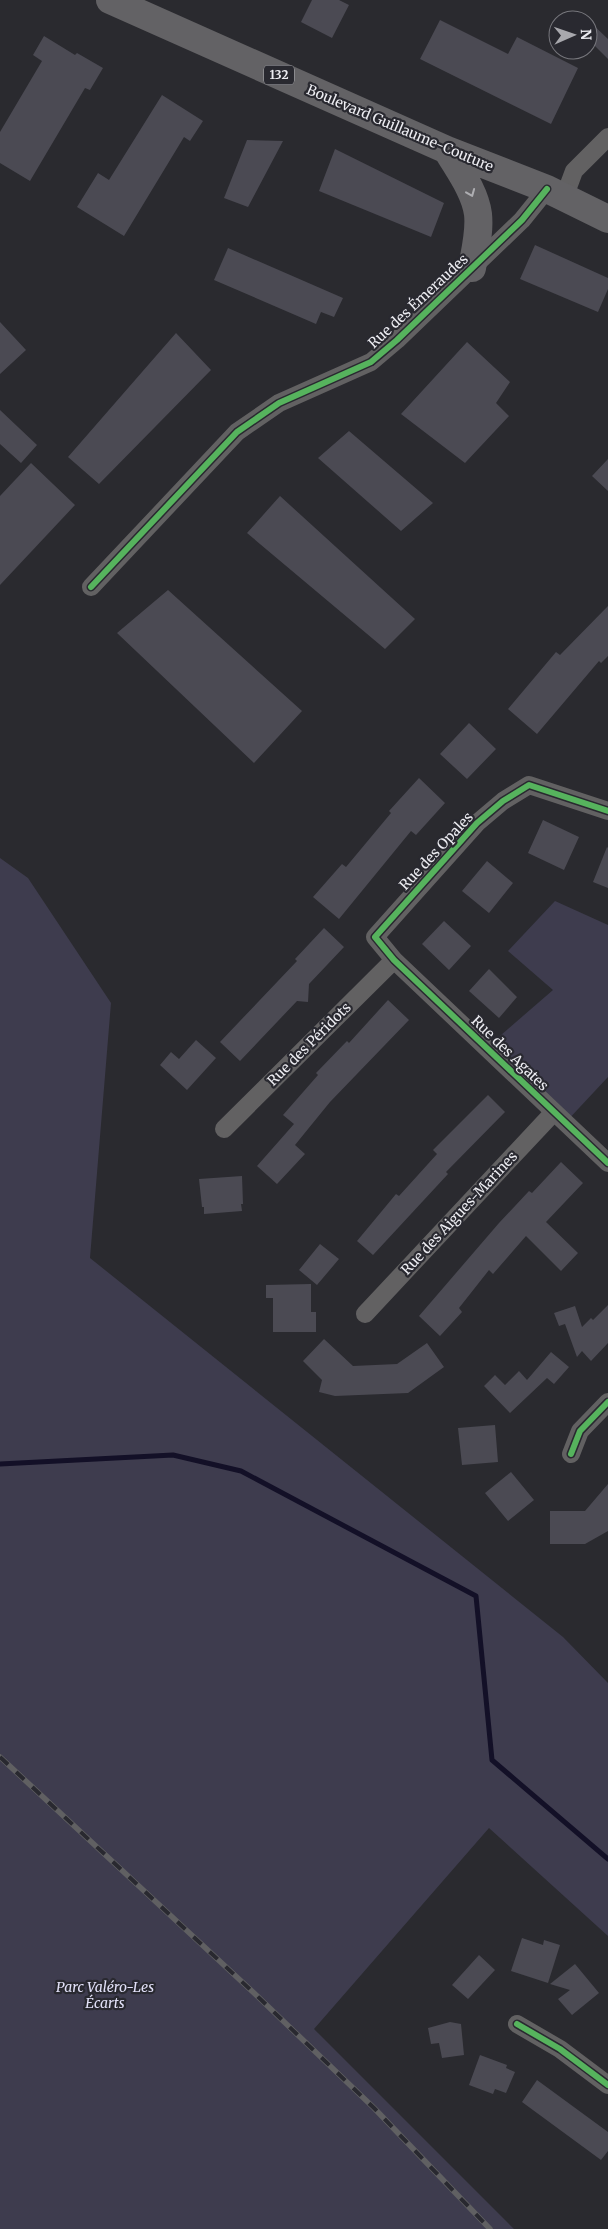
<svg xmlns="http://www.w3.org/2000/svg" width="608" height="2229" font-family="Merriweather,serif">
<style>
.green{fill:#3e3c4e}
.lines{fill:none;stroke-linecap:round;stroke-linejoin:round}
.stream{stroke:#131027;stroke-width:5}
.building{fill:#4b4a53}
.minor{stroke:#626162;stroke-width:18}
.primary{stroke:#636265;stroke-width:28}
.rail-casing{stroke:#606062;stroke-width:5.5}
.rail{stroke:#292930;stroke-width:4;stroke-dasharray:11;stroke-linecap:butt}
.cycleway-casing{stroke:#292930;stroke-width:9}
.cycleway{stroke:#56b35d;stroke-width:6}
.oneway{stroke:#aeaeb2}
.labels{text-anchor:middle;stroke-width:4.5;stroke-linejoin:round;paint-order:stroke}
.shield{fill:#292930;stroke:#b2b2b7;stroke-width:1}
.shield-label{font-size:12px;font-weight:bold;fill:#ececf1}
.street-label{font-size:14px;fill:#ececf1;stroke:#292930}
.park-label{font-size:14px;font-style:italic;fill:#e2e1f8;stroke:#292930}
</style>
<rect width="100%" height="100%" fill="#2a2a2f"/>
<!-- green -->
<path class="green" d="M0 858 28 878 111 1003 90 1258 563 1637 608 1683V1936L489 1828 314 2029 514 2229H0Z
M555 901 608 925V1077L565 1123 486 1048 553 990 508 951Z"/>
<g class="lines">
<!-- stream -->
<path class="stream" d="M0 1464 173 1455 241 1471 476 1596 492 1760 608 1859"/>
</g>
<!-- building -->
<path class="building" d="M312 0H339L349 5 332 38 301 22Z
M440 20 508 54 517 37 578 68 551 124 420 59Z
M588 20 608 39V59L588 39Z
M44 36 75 55 77 53 103 68 90 90 85 88 30 181 0 163V132L42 61 33 55Z
M162 95 203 121 190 141 184 137 124 236 77 207 98 173 109 180Z
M247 140 283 141 248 207 224 198Z
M335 149 444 203 431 237 319 191Z
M535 245 608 278V289L598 312 520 279Z
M228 248 343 298 334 317 321 312 316 324 214 280Z
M0 322 26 350 0 374Z
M176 333 211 370 99 484 68 457Z
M467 342 510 382 496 403 509 416 465 463 401 414Z
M0 410 37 445 21 463 0 444Z
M349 431 433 503 401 531 318 458Z
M608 459V491L592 476Z
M31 463 75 505 0 585V496Z
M280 496 415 619 385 649 247 533Z
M168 590 302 711 254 763 117 633Z
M608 606V656L601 663 599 661 537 734 508 709 556 652 560 655Z
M469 723 496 749 467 779 440 754Z
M419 778 445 803 416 835 411 831 339 919 313 897 342 864 346 867 391 813 389 811Z
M543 820 579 837 564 870 528 853Z
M607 847 608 848V888L593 882Z
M487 861 513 883 489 913 462 891Z
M444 921 471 946 449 970 422 944Z
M324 928 344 947 309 984 308 1002 297 1001 240 1061 220 1042 297 961 295 959Z
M489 969 517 997 499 1018 469 991Z
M388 1000 409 1020 330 1102 295 1145 305 1154 277 1184 257 1166 294 1124 283 1115 318 1075 316 1073 347 1041 349 1043Z
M196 1040 216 1058 187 1090 160 1065 171 1052 179 1059Z
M488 1095 505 1112 446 1172 448 1174 373 1255 357 1241 396 1194 399 1196 437 1154 433 1150Z
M561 1162 583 1183 546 1222 578 1253 561 1271 526 1236 493 1274 489 1270 459 1308 462 1312 440 1336 419 1316 499 1223 529 1191 532 1193Z
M242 1176 243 1204H241L242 1211 204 1214V1207H202L199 1179Z
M320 1244 339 1259 317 1285 299 1270Z
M311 1284V1312H316V1332H273V1298H266V1285Z
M608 1305V1343L591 1361 582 1351 577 1357 565 1324 559 1326 554 1313 575 1306 582 1327 591 1318 593 1320Z
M324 1339 353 1366 397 1364 427 1343 444 1367 408 1393 335 1396 319 1392 322 1380 303 1361Z
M551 1352 569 1367 554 1384 547 1378 510 1413 484 1386 495 1375 505 1385 519 1371 527 1380Z
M495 1425 498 1462 462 1465 458 1428Z
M511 1472 534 1500 508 1521 485 1493Z
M608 1484V1531L585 1544H550V1511H585Z
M522 1938 543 1945 544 1940 560 1945 548 1983 511 1971Z
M479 1955 495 1970 468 1999 452 1985Z
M575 1964 599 1993 572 2015 558 1999 570 1990 550 1984Z
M450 2022 461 2024 464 2055 442 2058 439 2043 431 2044 428 2028Z
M480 2055 507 2065 506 2068 515 2072 506 2093 495 2089 493 2094 469 2085Z
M537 2080 608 2132V2151L601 2160 522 2102Z"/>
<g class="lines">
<!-- minor -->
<path class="minor" d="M564 198 574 171 608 137
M91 587 237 432 279 403 371 362 397 340 522 220 547 189
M608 811 529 785 503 801 477 823 375 937 394 960 608 1163
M224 1129 394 960
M365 1314 554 1112
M571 1454 580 1431 608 1402
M517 2024 560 2049 608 2085"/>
<!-- primary -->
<path class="primary" d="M110 0 447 150 547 189 608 219
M447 150C458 169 475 191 478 214 480 232 475 251 472 268"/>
<defs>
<path id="rail" d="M0 1757 254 1993 374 2108 490 2229"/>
</defs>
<!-- rail casing -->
<use href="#rail" class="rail-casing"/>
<!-- rail -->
<use href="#rail" class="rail"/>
<defs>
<path id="cycleway" d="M91 587 237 432 279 403 371 362 397 340 522 220 547 189
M608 811 529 785 503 801 477 823 375 937 394 960 608 1163
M571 1454 580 1431 608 1402
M517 2024 560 2049 608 2085"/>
</defs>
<!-- cycleway casing -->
<use href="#cycleway" class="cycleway-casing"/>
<!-- cycleway -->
<use href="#cycleway" class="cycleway"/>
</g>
<!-- one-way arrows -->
<defs><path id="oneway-chevron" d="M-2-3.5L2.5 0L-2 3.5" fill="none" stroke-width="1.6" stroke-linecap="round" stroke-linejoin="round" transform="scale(1.25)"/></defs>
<use class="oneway" href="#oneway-chevron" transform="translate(471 193) rotate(68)"/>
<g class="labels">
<!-- shield labels -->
<rect class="shield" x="264" y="65.5" width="30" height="19" rx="4"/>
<g class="shield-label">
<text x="279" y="79">132</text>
</g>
<!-- street labels -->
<g class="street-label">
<text transform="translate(400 128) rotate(23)" y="5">Boulevard Guillaume-Couture</text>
<text transform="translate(418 301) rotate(-43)" y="5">Rue des Émeraudes</text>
<text transform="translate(436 851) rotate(-47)" y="5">Rue des Opales</text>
<text transform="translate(309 1044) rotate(-45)" y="5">Rue des Péridots</text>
<text transform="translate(510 1053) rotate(44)" y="5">Rue des Agates</text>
<text transform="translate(459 1213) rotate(-47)" y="5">Rue des Aigues-Marines</text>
</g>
<!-- park labels -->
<g class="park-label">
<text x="105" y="1992">Parc Valéro-Les<tspan x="105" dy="16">Écarts</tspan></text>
</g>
</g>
<!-- north arrow -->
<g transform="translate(573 35) rotate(88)"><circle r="24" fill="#292930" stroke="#77777d"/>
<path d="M0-4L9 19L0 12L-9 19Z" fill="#a8a8ad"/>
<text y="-8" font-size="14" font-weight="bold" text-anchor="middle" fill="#ececf1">N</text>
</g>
</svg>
